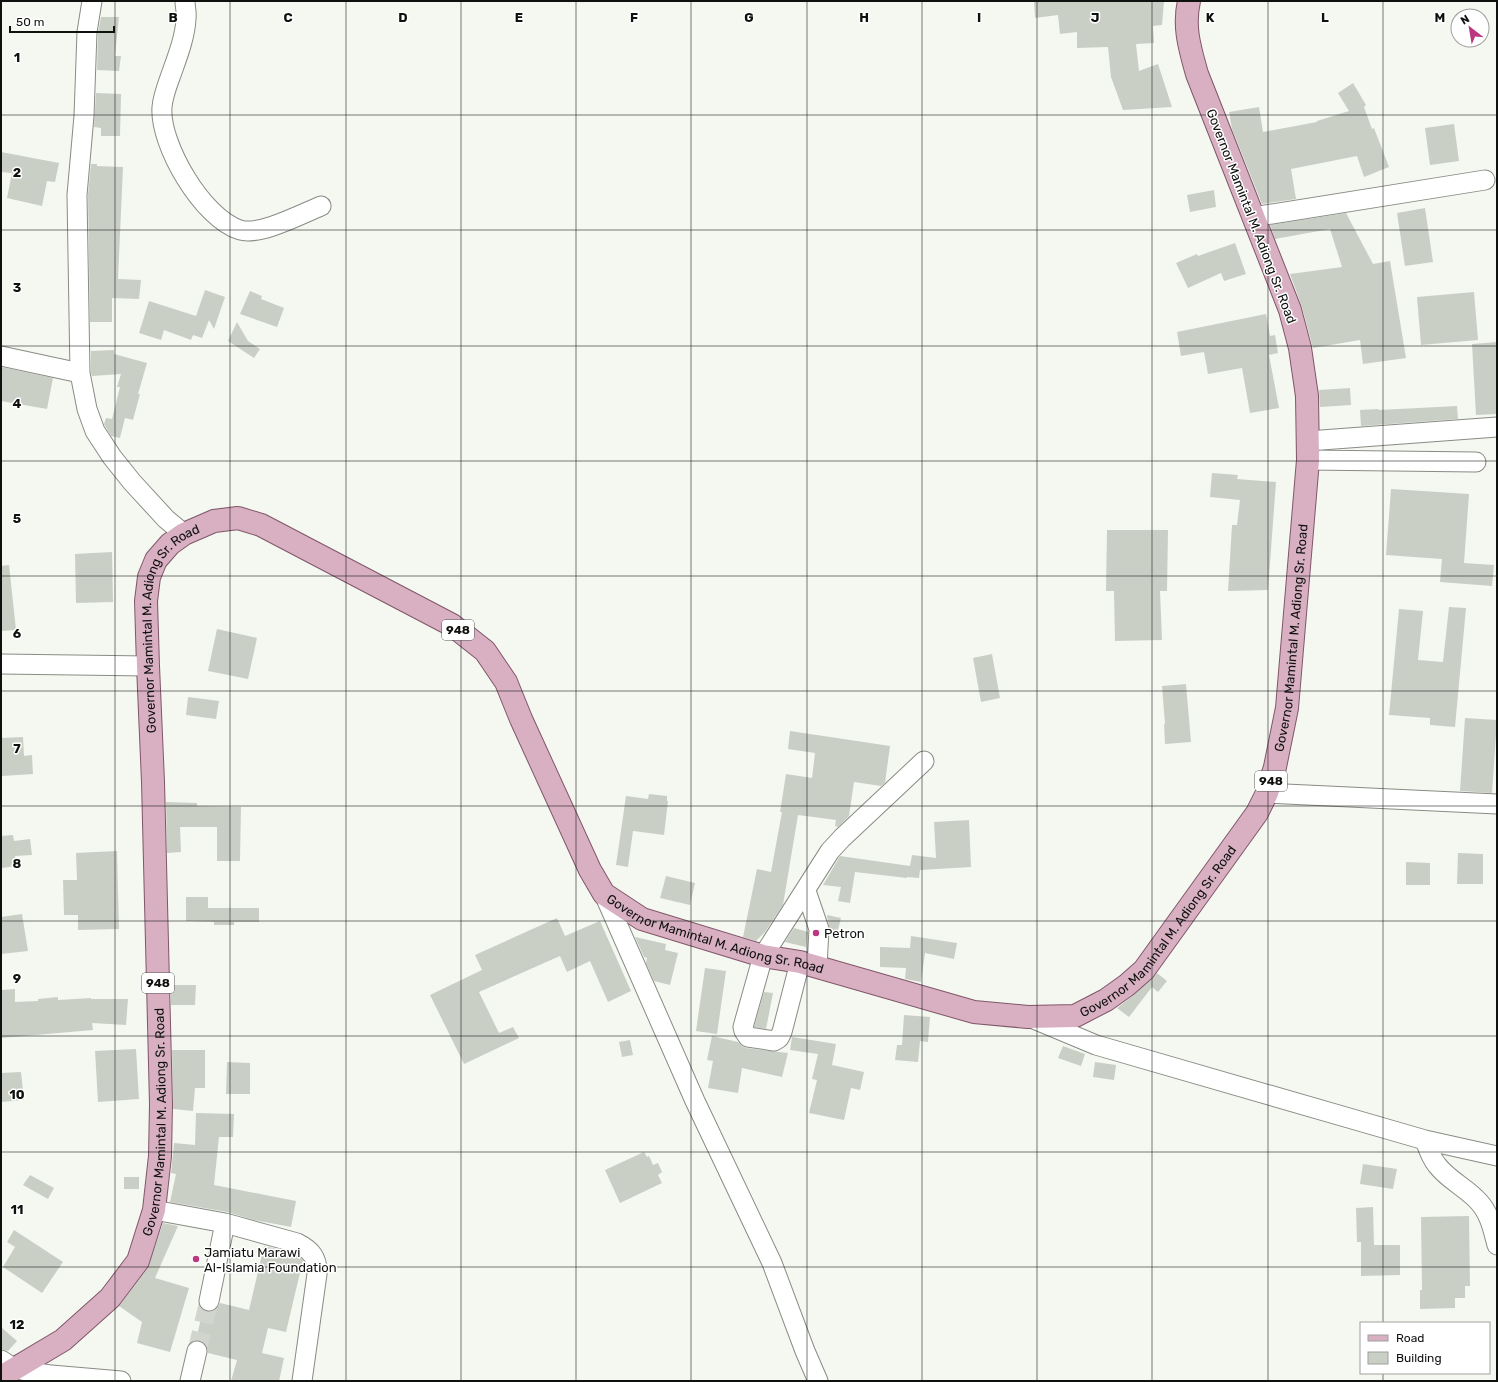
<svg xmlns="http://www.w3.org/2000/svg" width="1498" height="1382" font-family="Rubik,sans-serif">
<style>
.building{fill:#cacfc6}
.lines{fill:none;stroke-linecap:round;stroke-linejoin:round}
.minor-tunnel{stroke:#d2d5ce;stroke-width:19;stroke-dasharray:19 10;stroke-linecap:butt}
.minor-casing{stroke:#888c84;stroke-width:21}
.major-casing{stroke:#815669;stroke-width:24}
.minor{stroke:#fff;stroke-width:19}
.major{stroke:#d8b0c2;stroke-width:22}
.grid{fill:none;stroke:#0f110e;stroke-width:1;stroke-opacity:0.55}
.poi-dot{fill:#bb3880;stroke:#fff;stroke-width:1.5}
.labels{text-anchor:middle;stroke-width:3;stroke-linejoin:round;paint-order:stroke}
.shield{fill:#fff;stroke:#575856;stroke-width:1}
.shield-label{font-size:12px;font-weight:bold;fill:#0f110e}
.street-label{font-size:13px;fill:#0f110e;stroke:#fff}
.poi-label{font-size:13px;fill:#0f110e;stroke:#fff;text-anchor:start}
.grid-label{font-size:13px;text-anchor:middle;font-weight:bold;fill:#0f110e;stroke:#fff;stroke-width:3;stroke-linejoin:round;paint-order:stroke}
</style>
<rect width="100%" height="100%" fill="#f4f8f0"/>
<!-- building -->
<path class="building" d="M1034 1H1164L1162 25 1153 26 1154 43 1136 44 1139 71 1158 64 1172 107 1123 110 1111 77 1108 47 1077 48V32L1060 34 1058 15 1035 18Z
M101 17H119L115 56H121L119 71 97 70 98 33Z
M1353 83 1366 105 1364 107 1372 129 1374 128 1389 167 1364 177 1357 156 1291 169 1296 199 1262 204 1232 129 1229 112 1259 107 1263 132 1317 122V121L1349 111 1338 93Z
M96 93 121 94 120 136H101V128L94 127Z
M1454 124 1459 161 1430 165 1425 128Z
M1 152 59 163 55 182 47 181 42 206 7 198 12 173 1 172Z
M91 164H97V166L123 167 118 279 141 280 139 299 112 298V322H90L88 195Z
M1214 190 1216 207 1190 212 1187 195Z
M1425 208 1433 262 1405 266 1397 213Z
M1346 213 1373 264 1390 261 1406 358 1363 364 1360 340 1313 348 1302 307 1290 274 1342 267 1330 229 1275 239 1270 225Z
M1235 243 1246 274 1224 281 1221 273 1188 288 1176 263 1197 254 1198 256Z
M205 290 225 297 214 329 209 320 202 338 193 335 191 340 164 330 161 340 139 333 149 301 196 316Z
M250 291 262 296 261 299 284 308 277 327 240 314Z
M1474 292 1478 340 1421 345 1417 297Z
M1266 314 1270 336 1275 335 1278 353 1269 355 1279 408 1250 413 1242 368 1208 374 1204 352 1181 356 1177 332Z
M237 322 248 341 260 349 254 358 228 341Z
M1497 342V414L1476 415 1472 344Z
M114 350V354L147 363 138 394H140L133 420 125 418 120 438 111 436 104 424 106 418 112 419 120 387H117L121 374 92 376 91 372V351Z
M1 367 53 378 47 409 1 401Z
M1350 388 1351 405 1320 407 1319 390Z
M1457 406 1458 419 1361 426 1360 410 1378 409 1379 410Z
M1212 473 1238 475 1237 479 1276 482 1268 590 1228 591 1232 525H1237L1240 500 1210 497Z
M1391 489 1469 494 1464 563 1494 565 1492 586 1440 582 1442 559 1386 555Z
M1107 530H1168L1167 591H1160L1162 640 1115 641 1114 591H1106Z
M112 552 113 602 76 603 75 554Z
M9 565 16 630 1 631V566Z
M1449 607 1466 608 1455 727 1430 725V718L1389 715 1399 609 1423 611 1418 660 1443 662Z
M217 629 257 638 248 679 208 671Z
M992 654 1000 698 981 702 973 658Z
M1186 684 1191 742 1165 744 1164 724H1165L1162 686Z
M188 697 219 701 216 719 186 715Z
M1465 718 1497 720 1492 793 1460 791Z
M790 731 890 746 885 783 881 786 854 782 849 816 838 827 835 826 836 820 798 815 783 905 765 932 756 941 743 937 757 869 771 872 782 812H780L786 774 812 778 815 753 788 749Z
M23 737 24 756 32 755 33 774 2 776 1 738Z
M649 794 667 796V801H668L664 835 633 831 628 867 616 865 626 796 648 799Z
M166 802 197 803V806L241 807 240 861H217V827H180L181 852 167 853Z
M969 820 971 867 920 870 919 878 907 877V878L855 872 850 903 838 901 841 887 823 885 840 856 910 866 912 855 936 858 934 822Z
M13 835 14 841 30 839 32 855 15 856 16 866 2 868 1 836Z
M117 851 119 929 78 930V915H64L63 880H77L76 853Z
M1458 853 1483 854V884H1457Z
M1406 862 1430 863V885H1406Z
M666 876 695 883 690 905 660 898Z
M186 897H208V908H259V922H234V925H214V922L186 921Z
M22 914 28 951 1 954V917Z
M827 915 841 918 837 934 830 932Z
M557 918 565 936 600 921 631 991 608 1002 590 961 567 972 560 956 479 992 499 1033 513 1027 519 1038 464 1064 430 995 482 970 475 955Z
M794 928 808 932 806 947 785 942Z
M911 936 957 943 954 959 925 953 921 982 905 979 906 968 880 967V947L910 948Z
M635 937 666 944 665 950 678 953 670 985 654 981 646 963 647 958 644 957Z
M705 968 726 971 717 1034 696 1031Z
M1157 973 1167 981 1158 992 1152 987 1129 1017 1117 1008 1135 994Z
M171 985H196L195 1005H171Z
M15 989V1002L38 1001V999L58 997V1000L91 998V999H128L126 1025 92 1023 93 1030 1 1038V990Z
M764 992 773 993 766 1029 754 1027Z
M904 1015 930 1017 928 1042 920 1041 918 1062 895 1060 897 1045H902Z
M712 1036 738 1042 742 1046 746 1048 788 1053 782 1077 742 1068 738 1093 708 1088 713 1061 707 1060Z
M792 1037 836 1044 832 1065 864 1072 860 1090 851 1088 844 1120 809 1113 817 1080 812 1079 818 1054 790 1050Z
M630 1040 633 1055 622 1057 619 1042Z
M1063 1046 1085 1054 1081 1066 1058 1058Z
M136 1049 139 1099 98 1102 95 1051Z
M172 1050H205V1088H195L193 1111 173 1109Z
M227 1062 250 1063V1094H226Z
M1095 1062 1116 1065 1114 1080 1093 1077Z
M21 1072 24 1100 1 1102V1073Z
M196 1113 234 1114 233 1137H219L214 1185 296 1201 291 1227 254 1220 227 1212 170 1202 176 1174 171 1173 174 1143 195 1145Z
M644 1152 647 1157 649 1156 653 1165 658 1163 662 1172 658 1175 662 1183 620 1203 605 1170Z
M1363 1164 1397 1169 1393 1189 1360 1184Z
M30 1175 54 1188 48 1199 23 1185Z
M124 1177H139V1189H124Z
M1373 1207 1374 1245H1400V1275L1361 1276V1242H1357L1356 1208Z
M1469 1216 1470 1286H1465V1298H1455V1308L1420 1309V1290H1422L1421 1217Z
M163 1223 178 1226 155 1278 189 1288 170 1352 137 1343 142 1322 119 1306 148 1268Z
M14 1230 63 1262 42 1293 3 1267 15 1247 7 1242Z
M264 1246 293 1253 303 1260 286 1332 268 1328 262 1353 284 1358 279 1381H231L237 1360 208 1353 207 1347 205 1343 200 1340H196L203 1310 207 1312 213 1311 217 1308 220 1303 249 1310Z
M1 1327 17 1341 8 1351 1 1349Z"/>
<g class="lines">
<!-- minor-tunnel -->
<path class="minor-tunnel" d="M197 1351 209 1301"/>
<defs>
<path id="minor" d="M92 1 87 32 84 116 77 195 80 373 87 409 95 431 112 457 132 482 166 519 184 534
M185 1C185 7 187 13 186 19 185 37 178 55 172 72 168 83 163 95 162 107 159 144 203 219 240 230 260 236 301 214 321 206
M1253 217 1485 180
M1 356 80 373
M1308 441 1497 427
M1308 460 1476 462
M1 664 148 666
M1267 793 1497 804
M806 891 819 929 817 967
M604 894 695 1101 772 1263 805 1351 818 1381
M800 962 782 1032 779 1038 774 1041 748 1037 744 1031 743 1027 763 956 830 851 842 838 924 761
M1029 1017 1096 1045 1425 1140 1497 1156
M1425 1140C1428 1149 1431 1158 1437 1165 1448 1180 1467 1188 1479 1202 1490 1214 1493 1230 1497 1245
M154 1210 225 1223 209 1301
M225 1223 297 1243C311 1250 318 1258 317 1274L302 1381
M1 1360 15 1369 51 1375 121 1381
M190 1381 197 1351"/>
<g id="major">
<path id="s1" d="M1 1377 63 1340 110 1298 138 1261 154 1210 160 1156 161 1104 153 782 148 666 146 601 149 577 156 560 170 544 184 534 214 521 238 518 261 525 452 625 485 651 506 682 521 719 590 870 604 894 642 919 763 956 800 962 974 1012 1028 1017 1075 1016 1106 1000 1127 985 1144 970 1257 813 1267 793 1275 767 1287 708 1308 460 1307 396 1300 348 1290 310 1197 74C1190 49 1183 27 1189 1"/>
</g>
</defs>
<!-- minor casing -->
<use href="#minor" class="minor-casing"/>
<!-- major casing -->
<use href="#major" class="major-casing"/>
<!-- minor -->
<use href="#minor" class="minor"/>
<!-- major -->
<use href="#major" class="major"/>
</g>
<!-- grid -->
<path class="grid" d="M115 1V1381M230 1V1381M346 1V1381M461 1V1381M576 1V1381M691 1V1381M807 1V1381M922 1V1381M1037 1V1381M1152 1V1381M1268 1V1381M1383 1V1323M1 115H1497M1 230H1497M1 346H1497M1 461H1497M1 576H1497M1 691H1497M1 806H1497M1 921H1497M1 1036H1497M1 1152H1497M1 1267H1497M1383 1373V1381"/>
<!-- markers -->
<g class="poi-dot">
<circle cx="816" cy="933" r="4"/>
<circle cx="196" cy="1259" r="4"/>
</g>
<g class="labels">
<!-- shield labels -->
<g class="shield">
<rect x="442" y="620" width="32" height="20" rx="3"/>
<rect x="1255" y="771" width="32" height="20" rx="3"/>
<rect x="142" y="973" width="32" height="20" rx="3"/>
</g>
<g class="shield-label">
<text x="458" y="634">948</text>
<text x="1271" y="785">948</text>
<text x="158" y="987">948</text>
</g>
<!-- street labels -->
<g class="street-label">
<text transform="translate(1252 216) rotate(69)" y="5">Governor Mamintal M. Adiong Sr. Road</text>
<text dy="5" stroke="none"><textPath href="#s1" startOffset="827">Governor Mamintal M. Adiong Sr. Road</textPath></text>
<text dy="5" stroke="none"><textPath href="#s1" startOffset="2484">Governor Mamintal M. Adiong Sr. Road</textPath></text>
<text dy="5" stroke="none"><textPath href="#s1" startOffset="2148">Governor Mamintal M. Adiong Sr. Road</textPath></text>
<text dy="5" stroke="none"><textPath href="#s1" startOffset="1655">Governor Mamintal M. Adiong Sr. Road</textPath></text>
<text dy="5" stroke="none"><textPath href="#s1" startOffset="323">Governor Mamintal M. Adiong Sr. Road</textPath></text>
</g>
<!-- poi labels -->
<g class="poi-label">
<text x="824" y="938">Petron</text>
<text x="204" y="1257">Jamiatu Marawi<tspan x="204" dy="15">Al-Islamia Foundation</tspan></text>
</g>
</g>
<g class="grid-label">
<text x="173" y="22">B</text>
<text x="288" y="22">C</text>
<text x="403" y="22">D</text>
<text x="519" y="22">E</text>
<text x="634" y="22">F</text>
<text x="749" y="22">G</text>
<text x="864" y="22">H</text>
<text x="979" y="22">I</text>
<text x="1095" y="22">J</text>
<text x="1210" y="22">K</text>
<text x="1325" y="22">L</text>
<text x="1440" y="22">M</text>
<text x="17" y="62">1</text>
<text x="17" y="177">2</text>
<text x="17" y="292">3</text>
<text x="17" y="408">4</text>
<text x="17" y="523">5</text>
<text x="17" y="638">6</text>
<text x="17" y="753">7</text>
<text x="17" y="868">8</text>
<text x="17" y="983">9</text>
<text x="17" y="1099">10</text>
<text x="17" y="1214">11</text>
<text x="17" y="1329">12</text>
</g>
<!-- border -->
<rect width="1498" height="1382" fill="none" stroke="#0f110e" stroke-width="4"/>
<!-- legend -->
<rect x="1360" y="1322" width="130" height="52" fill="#ffffff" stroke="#9fa09f"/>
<rect x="1368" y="1335" width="20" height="6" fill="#d8b0c2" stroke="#9fa09f"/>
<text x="1396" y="1342" font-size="12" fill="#0f110e">Road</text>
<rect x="1368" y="1352" width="20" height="12" fill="#cacfc6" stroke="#9fa09f"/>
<text x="1396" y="1362" font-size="12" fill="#0f110e">Building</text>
<!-- north arrow -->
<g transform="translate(1470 28) rotate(329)"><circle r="19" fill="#ffffff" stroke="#9fa09f"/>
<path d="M0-3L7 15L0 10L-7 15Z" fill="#bb3880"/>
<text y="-6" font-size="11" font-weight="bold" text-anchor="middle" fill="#0f110e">N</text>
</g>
<!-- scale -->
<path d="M10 26v6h104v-6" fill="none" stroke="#0f110e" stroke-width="2"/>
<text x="16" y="26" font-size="12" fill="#0f110e" stroke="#ffffff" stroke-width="3" paint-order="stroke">50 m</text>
</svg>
